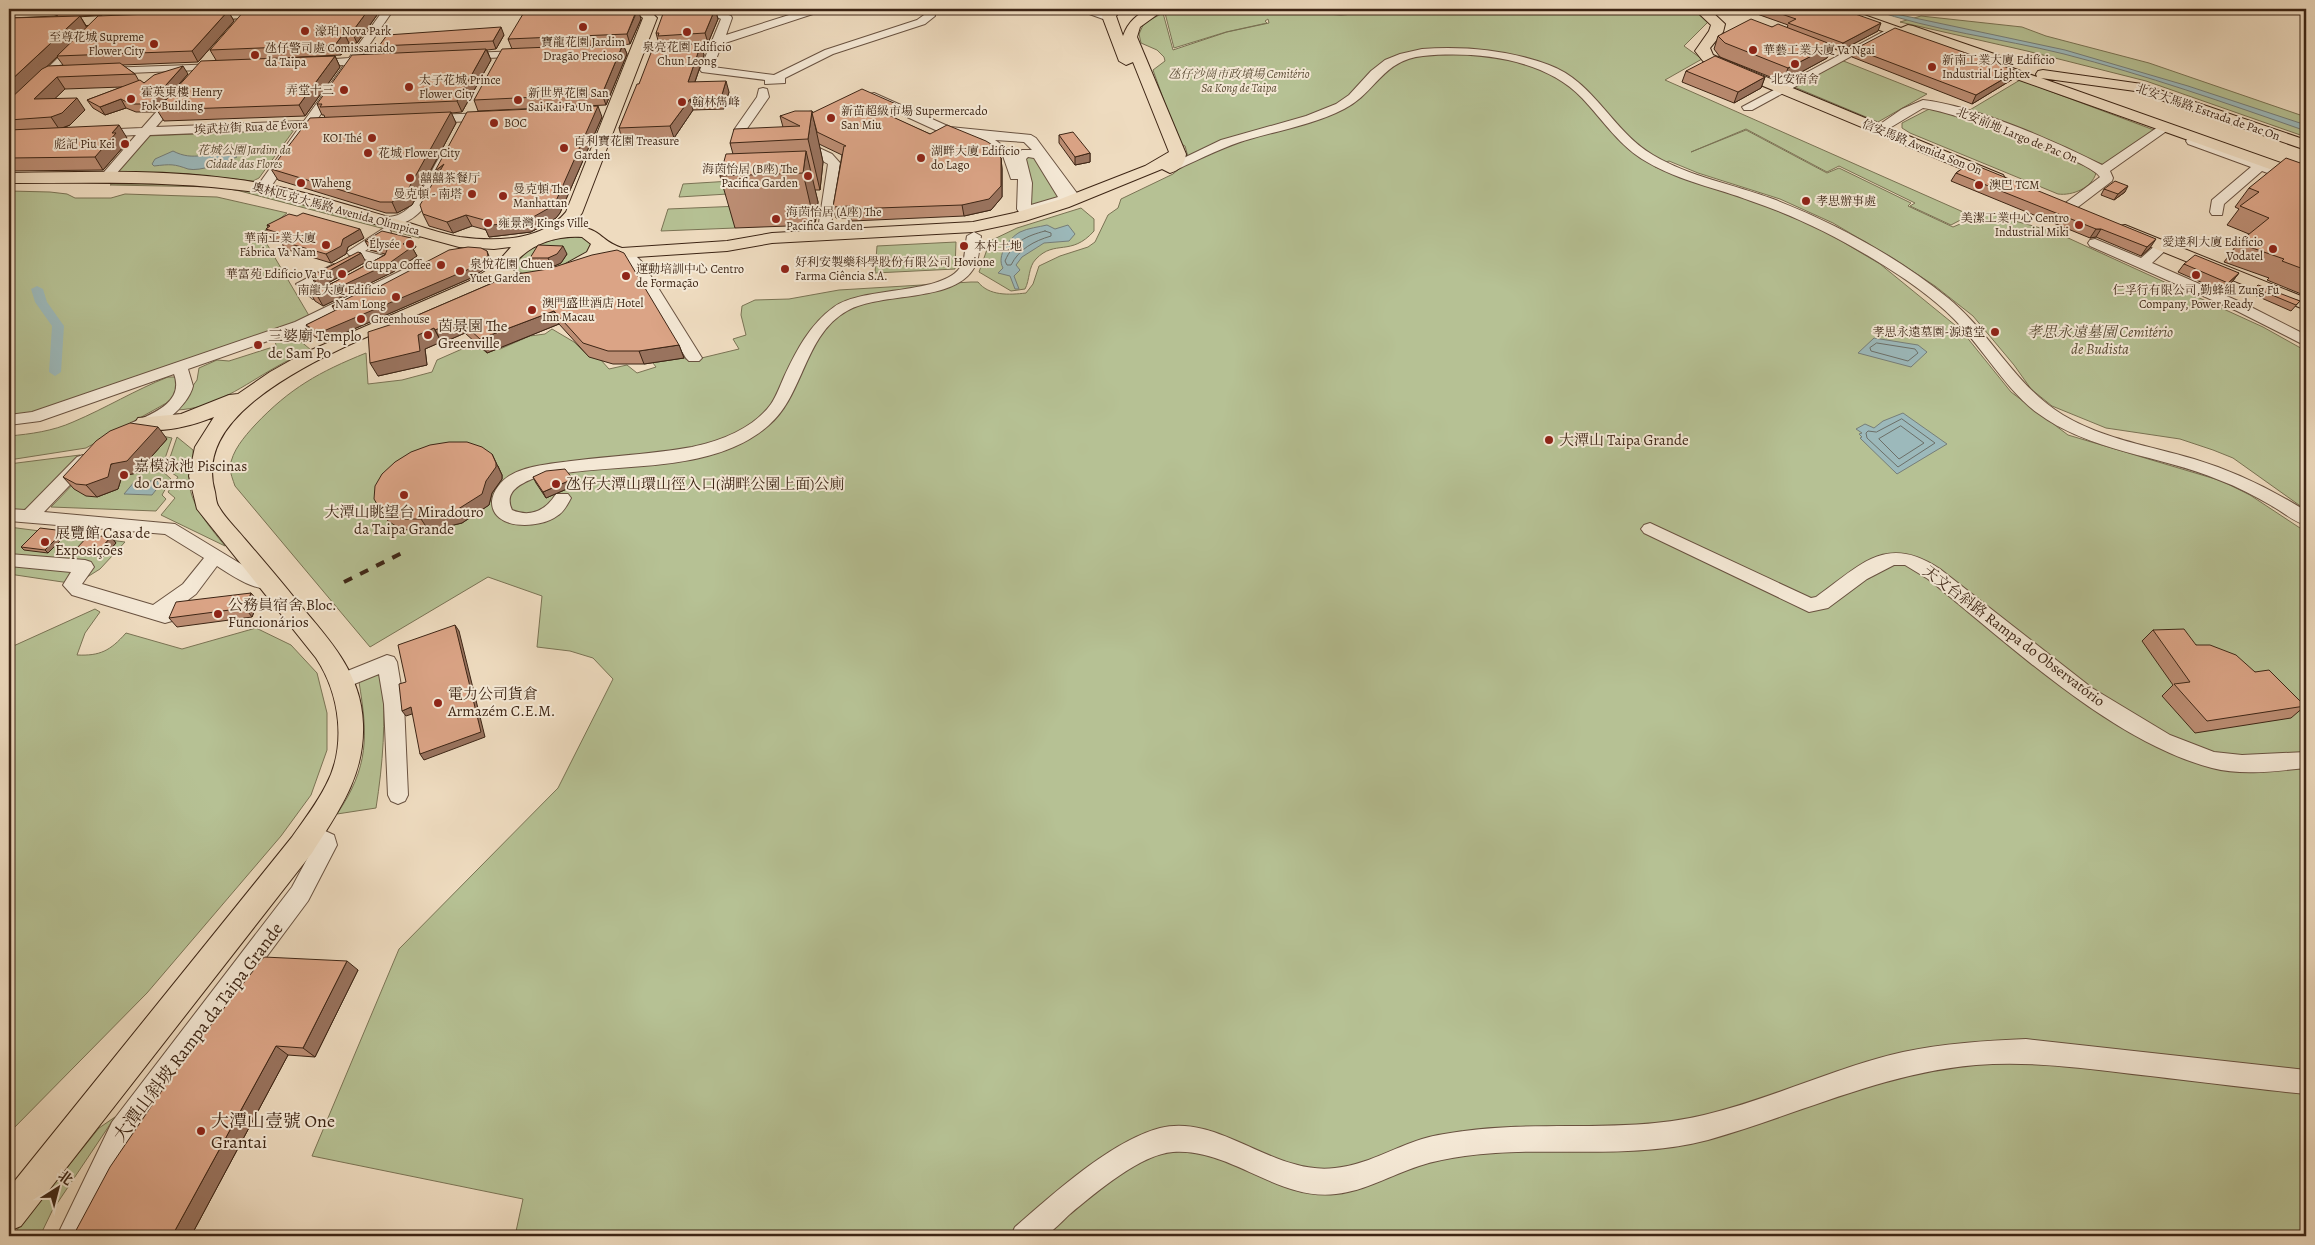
<svg xmlns="http://www.w3.org/2000/svg" width="2315" height="1245" font-family="Alegreya,'Noto Serif SC',serif">
<style>
.green{fill:#b6c194;stroke:#7a7354}
.water{fill:#9cb9bb;stroke:#767e79}
.lines{fill:none;stroke-linecap:round;stroke-linejoin:round}
.shore{stroke:#6c6f68;stroke-width:1}
.canal{fill:#9cb9bb;fill-rule:evenodd}
.minor-casing{stroke:#695240;stroke-width:2}
.major-casing{stroke:#3d2515;stroke-width:2}
.minor{fill:#f4e8d5;fill-rule:evenodd}
.major{fill:#eedbbf;fill-rule:evenodd}
.rail{stroke:#3d2515;stroke-width:4;stroke-dasharray:9 9;stroke-linecap:butt}
.wall{fill:#bc8d73;stroke:#3d2515;fill-rule:evenodd}
.shaded-wall{fill:#99735e;stroke:#3d2515}
.building{fill:#dba486;stroke:#3d2515}
.poi-dot{fill:#8f2418;stroke:#f4e8d5;stroke-width:2}
.labels{text-anchor:middle;stroke-width:4;stroke-linejoin:round;paint-order:stroke}
.far-poi-label{font-size:12px;fill:#3d2515;stroke:#f4e8d5;text-anchor:start}
.far-park-label{font-size:12px;font-style:italic;fill:#5b4c35;stroke:#f4e8d5}
.far-street-label{font-size:12px;fill:#3d2515;stroke:#f4e8d5}
.poi-label{font-size:15px;fill:#3d2515;stroke:#f4e8d5;text-anchor:start}
.park-label{font-size:15px;font-style:italic;fill:#5b4c35;stroke:#f4e8d5}
.street-label{font-size:15px;fill:#3d2515;stroke:#f4e8d5}
.near-street-label{font-size:18px;fill:#3d2515;stroke:#f4e8d5}
.near-poi-label{font-size:18px;fill:#3d2515;stroke:#f4e8d5;text-anchor:start}
</style>
<rect width="100%" height="100%" fill="#eedbbf"/>
<filter id="stains"><feTurbulence type="fractalNoise" baseFrequency=".004" numOctaves="4"/><feColorMatrix values="0 0 0 0 .2 0 0 0 0 .09 0 0 0 0 .02 0 0 0 .5 -.17"/></filter>
<radialGradient id="worn" r=".72"><stop offset=".6" stop-color="#630" stop-opacity="0"/><stop offset="1" stop-color="#630" stop-opacity=".3"/></radialGradient>
<!-- green -->
<path class="green" d="M1191 9 1338 11 1372 9H1693L1709 21 1684 46 1702 59 1665 80 1970 215 1951 225 1910 206 1915 203 1839 166 1827 172 1746 129 1691 152 1746 130 1827 173 1839 168 1911 203 1908 206 1953 227 1986 213 2055 232 2263 327 2306 351V510L2233 458 2213 450 2180 439 2106 428 2052 406 2031 389 2014 365 1973 316 1935 286 1894 259 1833 223 1780 199 1698 173 1669 161 1655 167 1756 202 1821 229 1880 264 1961 330 2011 392 2068 435 2222 481 2250 495 2306 532V1236H515L523 1199 312 1156 399 949 558 788 613 679 593 658 570 651 537 647 542 596 488 577 370 647 235 486C233 480 230 473 230 467 232 451 244 437 255 425 290 388 319 372 366 353L368 384 402 380 432 372 437 360 462 349H500L530 336 545 334 552 329 574 342 587 355 600 359 609 369 627 365 637 373 656 367 650 359 681 356 689 361 739 349 733 339 746 335 741 315 742 306 755 300 789 299 839 290 971 282H978C989 296 1009 295 1026 293L1033 284 1039 266 1060 256 1088 247 1095 242 1108 215 1118 208 1121 199 1173 174 1189 160 1185 146 1179 143 1153 70 1165 61 1164 57 1157 50 1141 43 1139 34 1144 23 1163 13 1173 50 1227 32 1269 23 1268 19 1265 21 1267 23 1226 32 1174 48 1165 13Z
M1921 16 2022 27 2046 36 2149 63 2306 117V137L2146 81 2027 51 1900 22Z
M1841 60 1927 94 1878 122 1792 86Z
M2020 80 2154 130 2104 165 1968 111Z
M1931 108 1946 110 2085 166 2096 173C2092 188 2072 196 2058 194L1910 133 1902 128V123Z
M294 130 259 178 253 181 188 174 113 175 146 136Z
M1033 155 1060 196 1030 207 1024 156Z
M747 180 744 193 679 197 683 184Z
M112 184H205L273 194 422 236 419 238 240 191 219 187 110 185Z
M9 191 50 192 67 194 75 198H111L125 194 217 197 287 213 261 234 311 319 33 415 9 417Z
M741 206 735 228 661 231 668 209Z
M1081 208 1094 219V231C1071 257 1055 239 1036 259 1028 267 1030 280 1025 289L1011 291 979 272 990 241 1017 228Z
M585 236 592 245C582 267 548 270 526 275L514 269 512 264C528 241 560 238 585 236Z
M956 242 955 269 875 273 877 246Z
M293 335 311 350C300 356 287 360 276 367 244 385 214 409 176 410L197 380 199 368 217 360 229 361 276 346 275 340Z
M168 377H178L177 391 170 401 86 448 9 460V436C31 434 53 431 73 422 106 408 135 390 168 377Z
M157 435 172 438 161 470 171 479 162 495 166 499 156 511 51 507 104 452Z
M177 437 193 450C194 459 189 467 189 477 188 503 210 527 225 546L161 515 175 498 168 492 178 477 166 469Z
M80 455 35 504 23 510H9V464Z
M9 527 125 542 100 569 76 584 9 574Z
M95 609 100 612 85 633 77 655C100 656 110 651 126 633L182 649 256 628 291 645 317 673 327 713V750L311 795 281 836 147 993 9 1133V718L11 715 9 648Z
M375 674 382 677C386 722 383 763 376 808L337 814C369 767 368 736 359 682Z
M115 1117 52 1211 40 1236H12L99 1128Z"/>
<!-- water -->
<path class="water" d="M1871 9H1913L1896 14 2065 50 2188 86 2306 125V131C2226 103 2146 75 2064 54 2000 38 1933 31 1871 9Z
M173 151C194 162 208 152 230 152L237 157C226 162 200 172 188 169 174 164 171 164 154 166L152 164 155 159Z
M1047 225 1055 229 1068 225 1075 234 1069 241 1044 243 1022 257 1016 265 1020 270 1014 276 1019 289H1015L1010 276 998 273 1003 268C996 256 1009 238 1020 232 1028 228 1039 227 1047 225Z
M1874 338 1918 345 1927 352 1911 367 1858 353Z
M1903 413 1947 444 1897 474 1860 438 1862 437 1859 434 1862 433 1856 429 1865 424 1874 428 1883 421Z
M135 481H163L152 495 124 494Z"/>
<g class="lines">
<!-- shore -->
<path class="shore" d="M1045 231 1051 233V236C1034 241 1019 249 1011 265H1007L1005 261C1013 242 1026 236 1045 231Z
M1877 343 1915 349 1918 353 1908 361 1871 351 1870 348Z
M1902 419 1935 443 1898 467 1867 438 1866 433 1868 431 1876 432Z
M1901 426 1924 443 1899 459 1879 439Z"/>
<!-- canal -->
<path class="canal" d="M37 286 43 289 47 302 64 326 61 372 55 376 49 372 52 326 35 302 31 289Z"/>
<defs>
<path id="minor" d="M109 9H120L13 114 9 115V105Z
M384 9H394L361 57H372L378 60 372 63 356 64 316 121H334L336 124 334 127 311 128 268 191 263 192 256 188 298 129 150 135 109 182H99L98 179 136 135 100 137 96 136 94 133 96 130 142 128 172 94 176 93 182 97 156 127 304 121 344 65 312 66 308 65V61L349 58Z
M701 9H715L731 16 732 18 726 35 808 9H823L822 11 722 44 713 67 774 75 825 50 917 20 924 15V9H934L935 16 925 24 833 54 785 78V83L765 84V80L702 72 700 70 721 19Z
M1080 9H1094L1115 18 1114 20H1106L1081 11Z
M1892 27 1898 30 1896 32 1752 110H1744L1742 107Z
M1422 49C1463 46 1509 50 1549 65 1594 81 1612 131 1653 155 1690 177 1733 184 1773 199 1835 223 1896 256 1948 298 1991 333 2015 386 2063 415 2103 439 2150 446 2194 459 2234 471 2271 489 2306 511V525C2294 522 2283 512 2272 506 2255 496 2238 487 2219 480 2160 455 2089 452 2036 412 2003 386 1983 348 1954 319 1931 296 1903 277 1875 260 1836 236 1795 216 1751 201 1717 188 1679 181 1647 162 1620 147 1603 120 1582 98 1544 58 1476 51 1423 56 1382 60 1376 93 1344 109 1315 124 1281 130 1250 139 1225 146 1202 158 1178 169L1173 170 1167 166 1221 140 1306 116 1336 104 1349 95 1371 71 1385 60 1400 54Z
M525 51 531 54 529 56 465 59 459 56 465 53Z
M220 64 224 65V69L105 74 99 71 105 68Z
M763 88 767 89 769 97 746 130 748 136 762 142 756 146 738 141 734 130 757 97 759 89Z
M874 93 950 127 1031 135 1036 138 1082 200 1075 204 1069 201 1029 214 1019 212 1017 209 1018 179H1011L1010 176 1003 156 986 145 982 139 942 133 870 100V94ZM995 140 1024 142 1032 150H1022L1016 155ZM1028 157 1034 158 1058 197 1031 205 1032 183 1026 159Z
M1923 100C1975 106 2055 141 2102 165L2158 127H2166L2168 130 2110 171 2113 178 2112 181 2074 210H2064L2062 207 2064 204 2100 177C2091 160 1948 110 1923 108L1883 132 1879 133 1873 129 1902 109Z
M490 113 494 114 496 117 494 120 430 123 424 119 430 115Z
M2192 137 2306 179V187L2262 171 2224 204 2222 215H2212L2210 212 2212 200 2251 167 2188 144 2186 141 2188 138Z
M800 139 832 154 840 163 829 239 824 240 817 236 828 164 796 146 794 143 796 140Z
M448 149 454 153C439 184 422 235 377 224L375 221 377 218C385 216 393 218 400 214 424 203 435 152 448 149Z
M384 228 389 229 391 232 389 235 365 251 388 257 390 260 370 274H360L358 271 371 261 349 255 347 252Z
M974 232 981 236C979 246 980 257 975 266 956 304 881 291 847 311 804 335 804 395 769 425 718 470 637 464 573 472 559 474 545 475 532 479 518 485 504 493 512 510 531 518 546 510 556 494H568L571 498C567 505 564 512 557 516 540 529 491 531 492 501 493 491 501 481 509 476 527 465 551 464 571 461 612 456 652 454 692 447 720 441 753 429 771 404 776 397 780 386 784 377 796 351 810 324 834 307 862 286 945 295 961 266 966 257 965 245 967 236Z
M2095 239 2141 258 2158 243H2168L2170 246 2152 263 2247 305 2306 335V346L2237 311 2090 246 2088 243 2090 240Z
M628 252 633 253 642 262 702 358 699 361H689L686 358 630 265 621 256Z
M419 262 426 266 424 269 305 328 188 369 193 386C188 407 153 437 131 431L129 427 131 423C152 414 185 402 174 374L40 421 9 425V415L32 412 295 322Z
M334 264 341 268 339 271 313 285 319 290 336 282 343 286 323 299H313L296 284Z
M83 455 89 457 91 461 89 465 44 512 175 524 246 567 274 578 277 583 274 588C257 593 231 575 217 566L196 594 172 612 174 616 172 621 165 623 72 595 63 585 71 572 9 566V554L85 560 91 562 94 567 82 584 153 605 183 584 204 558 165 534 9 521V509L25 510 77 457Z
M1650 523 1811 598 1816 597C1861 565 1886 533 1940 569L2092 688 2170 735 2214 752 2242 755 2306 752V768C2276 771 2242 776 2212 768 2112 742 2008 643 1928 579L1905 565H1894L1867 579 1828 608 1809 612 1644 533 1641 529 1644 525Z
M387 655 394 657 397 662 404 704 408 795 405 801 398 804 391 801 388 795 384 704 379 674 342 689 335 686 332 681 335 676Z
M310 824 334 835 337 845 308 901 130 1140 84 1236H57L112 1122 292 887 314 846 302 840 299 833 302 826Z
M2026 1039 2306 1070V1094C2246 1088 2185 1080 2124 1073 2075 1067 2026 1061 1976 1065 1882 1073 1797 1115 1708 1140 1629 1161 1546 1145 1465 1156 1450 1158 1434 1161 1419 1166 1391 1175 1365 1191 1336 1194 1277 1201 1231 1148 1173 1152 1141 1154 1095 1193 1070 1214 1063 1220 1053 1232 1044 1236 1036 1239 1019 1236 1011 1236L1015 1227C1053 1194 1111 1141 1160 1128 1219 1113 1274 1176 1335 1168 1366 1165 1393 1148 1422 1139 1435 1135 1450 1133 1464 1131 1544 1120 1625 1134 1704 1115 1772 1099 1836 1067 1903 1052 1944 1043 1985 1041 2026 1039Z"/>
<path id="major" d="M166 9H219L221 11 391 9 384 13 198 20 191 16 133 18 132 22 127 23 9 29V21L104 16 105 12 110 11Z
M632 9H648L657 18 582 213 572 226C603 228 598 240 622 248L727 241 772 233 973 222 1014 213 1058 200 1145 166 1169 152 1133 62 1126 65 1119 61 1102 16 1105 9H1122L1116 16 1123 36C1128 22 1137 13 1151 10L1158 14 1140 27 1137 37 1186 154C1185 164 1180 170 1170 173L1162 169 1069 207 1025 221 973 232 772 243 727 251 621 258 604 253 600 259 566 276 560 275 557 271 560 267 587 252 591 244 582 237C555 235 527 245 511 268L521 278 518 282 512 283 499 278 484 288C411 320 316 351 254 401 225 425 204 454 215 492 216 497 216 503 219 507 225 518 236 528 244 538 263 560 282 582 300 605 330 640 362 675 363 724 365 776 338 812 312 853L21 1226 9 1231V1188L292 837C304 820 317 803 326 785 347 746 340 694 316 658L197 509 189 476 195 447 214 417C191 426 162 434 138 428L135 423 138 418 181 414 229 395 238 394 270 372 302 354 472 280 496 264 511 247 494 249 459 247 262 193C178 180 94 183 9 183V173C83 172 159 169 233 179 291 186 349 206 406 222 423 227 442 234 460 237 496 242 542 241 566 212L643 18Z
M1321 9H1361C1355 16 1327 16 1321 9Z
M1694 9H1709L1725 24 1723 32 1710 48 1713 55 2003 175 2005 178 1997 183 1991 181 1703 61 1695 51 1709 31 1711 25Z
M1828 9H1847L1901 28 1908 25 1913 26 2009 59 2011 62 2007 66 2037 77 2036 74 2038 71 2043 70 2142 84 2306 140V150L2135 91 2041 78 2306 172V182L1980 66 1978 63 1982 59 1930 41 1923 45 1918 44 1830 12Z
M2125 225 2306 298V310L2119 234 2116 230 2119 226Z"/>
</defs>
<!-- minor casing -->
<use href="#minor" class="minor-casing"/>
<!-- major casing -->
<use href="#major" class="major-casing"/>
<!-- minor -->
<use href="#minor" class="minor"/>
<!-- major -->
<use href="#major" class="major"/>
<!-- rail -->
<path class="rail" d="M344 582 406 551"/>
</g>
<!-- wall -->
<path class="wall" d="M40 9H107L100 15 80 16 87 27 228 11 234 21 198 62 122 65 135 74 139 81 144 83 188 74 154 112H136L126 108 105 115 93 108 87 100 122 87 65 89 55 98 85 110 70 125 63 128 127 138 123 143 124 146 103 170 9 171V172V18L58 16ZM57 57 63 65 46 67Z
M113 9H245L117 15Z
M277 9 279 13 338 11 340 9H374L377 15 357 43H349L341 55 283 58 335 56 340 67 305 116 164 121 157 110 216 60 210 50Z
M715 9 718 19 708 43 695 44H701L704 55 695 82 729 92 724 109 693 110 674 138 622 139 619 128 639 84 660 45 659 44 656 33Z
M1743 9H1841L1878 31 1840 51 1832 48 1827 58 1783 82 1720 57 1714 49 1718 36 1772 27 1787 28 1788 25Z
M641 19 630 44 623 45 627 54 606 105 478 111 474 100 512 49 508 39Z
M504 35 496 49 487 50 491 60 462 112 451 113 456 123 412 205 397 213H386L278 180 271 169 325 118 324 115H322L317 104 382 54 379 46Z
M1855 49 2013 79 1972 104 1852 57Z
M1686 71 1765 77 1761 88 1734 103 1682 82Z
M896 104 898 115 894 118 930 134 1001 158 1002 169V197L991 210 964 216 852 221 851 218H836L833 207 842 155 819 144 823 162 820 190H815L818 202 815 225 735 228 720 176 733 154 730 143 783 127 780 116 812 111V113Z
M602 117 560 213 556 218 531 232 489 237 486 230 472 226 453 233 429 226 423 214Z
M1059 135 1090 153V162L1075 165 1059 143Z
M1970 163 2150 248 2141 256 2096 237 2090 238 1951 181 1956 173Z
M2306 165V296L2267 280 2269 278 2224 262 2238 243 2249 234 2227 225 2239 209 2235 207 2249 188Z
M2104 189 2125 192 2114 200 2101 195Z
M267 225 364 238 348 247 346 254 331 263 285 249 280 240 271 238 266 229 268 227Z
M411 238 416 247 413 249 417 256 393 272 323 306 315 301 310 292 314 293 385 255V254L370 250 365 241Z
M567 254 561 263 552 267H533L530 258Z
M491 259 492 264 471 278 324 342 311 334 306 325 335 311 332 306Z
M366 262 319 288 316 285 311 276Z
M2184 264 2239 273 2232 282 2221 291 2178 272Z
M511 275 679 345 684 358 644 364H613L589 357 559 324 487 353 465 333 442 343 441 342 425 349 427 365 378 376 411 318Z
M2255 288 2300 301 2291 311 2250 293Z
M167 439 137 473 122 476 118 489 97 497 86 496 74 489 63 477Z
M498 466 502 475V479L492 493 489 505 462 523 429 531H413L399 528 388 521 380 509Z
M533 477 573 479 576 485 546 498 536 483Z
M64 531 67 534 48 553 24 550 21 547Z
M111 537 116 543 103 557 82 555 76 549Z
M251 593 258 602 252 617 177 627 169 618Z
M2153 630 2196 645 2255 672 2305 706 2291 718 2195 733 2162 696 2173 685 2142 641Z
M358 970 315 1057 288 1055 191 1236H73Z"/>
<!-- shaded-wall -->
<path class="shaded-wall" d="M96 9H107L100 15Z
M277 9 282 19 273 13Z
M369 9H374L377 15 357 43 352 32Z
M638 9 641 19 630 44 627 34Z
M715 9 718 19 708 43 705 33Z
M228 11 234 21 198 62 192 51Z
M80 16 87 28 9 103V82Z
M1881 23 1878 31 1840 51 1843 43Z
M501 27 504 35 496 49 493 41Z
M344 33 349 43 341 55 335 45Z
M623 44 627 54 606 105 602 94Z
M701 44 704 55 691 93 688 82Z
M1833 45 1827 58 1783 82 1788 68Z
M486 49 491 60 462 112 457 101Z
M335 56 340 67 305 116 299 105Z
M183 66 188 74 154 112 149 104Z
M2017 71 2013 79 1972 104 1976 95Z
M57 77 65 89 42 111 34 99Z
M1765 77 1761 88 1734 103 1738 92Z
M726 81 729 92 724 109 721 98Z
M77 98 85 110 70 125 59 129 51 117Z
M121 99 126 108 105 115 100 107Z
M690 99 693 110 674 138 670 126Z
M896 104 898 115 884 123 882 112Z
M598 106 602 117 560 213 556 218 531 232 489 237 484 226Z
M812 111 823 162 820 190 808 139Z
M451 112 456 123 412 205 397 213 392 202Z
M119 125 127 138 123 143 124 146 103 170 95 157 112 133Z
M806 151 818 202 815 225 803 173Z
M1090 153V162L1075 165V157Z
M1001 158 1002 169V197L991 210 964 216 962 205Z
M444 164 441 182 435 171Z
M2128 186 2125 192 2114 200 2118 194Z
M466 215 472 226 453 233 447 222Z
M360 229 364 238 348 247 346 254 331 263 326 254 343 239Z
M2096 229H2101L2096 237 2090 238Z
M411 238 416 247 413 249 417 256 393 272 323 306 318 297Z
M2156 239 2150 248 2141 256 2147 247Z
M563 246 567 254 561 263 552 267 548 258Z
M487 251 492 264 471 278 324 342 319 333Z
M361 253 366 262 319 288 314 279Z
M2239 273 2232 282 2221 291 2228 283Z
M554 311 559 324 487 353 480 339Z
M459 320 465 333 442 343 435 330Z
M434 328 441 342 425 349 427 365 378 376 370 363 418 335Z
M679 345 684 358 644 364 639 351Z
M158 427 167 439 137 473 122 476 118 489 97 497 86 485Z
M492 454 502 475V479L492 493 489 505 462 523 429 531 421 519 486 481Z
M573 479 576 485 546 498 543 492Z
M64 531 67 534 48 553 45 550Z
M111 537 116 543 103 557 98 551Z
M251 593 258 602 252 617 245 608Z
M455 625 459 631 485 737 424 760 420 754Z
M411 707 415 713 406 716 402 711Z
M347 961 358 970 315 1057 303 1048Z
M276 1046 288 1055 191 1236H172Z"/>
<!-- building -->
<path class="building" d="M277 9 273 13 338 11 340 9H369L352 32 344 33 335 45 210 50 245 10Z
M526 9H637L627 34 508 39Z
M667 9H715L705 33 658 36 659 33H656L664 11Z
M1767 9H1841L1881 23 1843 43 1788 23 1796 19Z
M228 11 192 51 57 56 98 16Z
M80 16 9 82V18Z
M1751 19 1772 27 1778 24 1833 45 1788 68 1725 43 1718 36Z
M501 27 493 41 379 46 387 35Z
M1895 28 2017 71 1976 95 1855 49Z
M623 44 602 94 474 100 502 49Z
M701 44 688 82 726 81 721 98 690 99 670 126 619 128 637 84H639L654 45Z
M486 49 457 101 320 107 322 104H317L352 55Z
M335 56 299 105 157 110 201 61Z
M1715 56 1765 77 1738 92 1686 71Z
M120 63 135 74 57 77 34 99 77 98 62 113 51 117 9 120V100L42 69 48 66Z
M183 66 149 104H130L121 99 100 107 87 100 140 80 144 83 154 75Z
M862 89 896 104 882 112 930 134 947 125 986 141 994 146 1001 158V186L989 199 962 205 850 209V206L833 207 844 146H846L817 132 812 113Z
M598 106 556 201 551 207 526 221 484 226V220L466 215 447 222 423 214 420 205 444 164 435 171 467 112Z
M795 111H812L808 139 730 143 734 129 800 126 780 116Z
M451 112 406 193 392 202H380L271 169 310 118Z
M119 125 112 133H116L95 157 9 158V130Z
M1073 132 1090 153 1075 157 1059 135Z
M806 151 803 173 720 176 726 154Z
M2286 158 2306 165V270L2282 261 2284 259 2238 243 2269 218 2240 206 2259 192 2249 188Z
M1970 163 2156 239 2147 247 2101 229H2096L1956 173Z
M2115 181 2128 186 2118 194 2104 189Z
M303 213 360 229 343 239 341 246 326 254 280 241 288 236 266 229 270 226 267 225 289 214 297 216Z
M382 231 411 238 403 244 412 247 388 264 318 297 310 292 314 293 385 255 387 250 384 246 365 241Z
M538 245 563 246 557 254 548 258H530Z
M468 247 481 248 487 251 488 256 467 270 319 333 306 325 338 309 332 306 363 291 365 294 449 250Z
M617 250 624 253 679 345 639 351H608L583 343 554 311 480 339 459 320 435 330 434 328 418 335 420 351 370 363 368 332 411 318 511 275 548 269 592 255Z
M358 252 361 253 314 279 311 276Z
M2195 255 2239 273 2228 283 2184 264Z
M2258 285 2300 301 2296 305 2255 288Z
M130 423 158 427 127 461 111 464 108 477 86 485 76 484 63 477 96 441 110 431Z
M449 442H467L482 447 492 454 496 463V467L486 481 482 494 455 511 421 519H405L392 516 380 509 374 499 375 486 382 474 395 462 411 452 430 445Z
M565 469 573 479 543 492 533 477 546 471Z
M40 528 64 531 45 550 21 547Z
M89 535 111 537 98 551 76 549Z
M251 593 245 608 169 618 176 602Z
M455 625 481 732 420 754 411 707 402 711 399 684 406 682 398 645Z
M2184 629 2196 645H2210L2236 655 2255 672 2269 670 2305 706 2207 721 2174 684 2190 682 2153 630Z
M264 957 347 961 303 1048 276 1046 172 1236H73L110 1167 178 1067Z"/>
<!-- markers -->
<g class="poi-dot">
<circle cx="583" cy="27" r="5"/>
<circle cx="305" cy="31" r="5"/>
<circle cx="687" cy="32" r="5"/>
<circle cx="154" cy="44" r="5"/>
<circle cx="1753" cy="50" r="5"/>
<circle cx="255" cy="55" r="5"/>
<circle cx="1795" cy="64" r="5"/>
<circle cx="1932" cy="67" r="5"/>
<circle cx="409" cy="87" r="5"/>
<circle cx="344" cy="90" r="5"/>
<circle cx="131" cy="99" r="5"/>
<circle cx="518" cy="100" r="5"/>
<circle cx="682" cy="102" r="5"/>
<circle cx="831" cy="118" r="5"/>
<circle cx="494" cy="123" r="5"/>
<circle cx="372" cy="138" r="5"/>
<circle cx="125" cy="144" r="5"/>
<circle cx="564" cy="148" r="5"/>
<circle cx="368" cy="153" r="5"/>
<circle cx="921" cy="158" r="5"/>
<circle cx="808" cy="176" r="5"/>
<circle cx="410" cy="178" r="5"/>
<circle cx="301" cy="183" r="5"/>
<circle cx="1979" cy="185" r="5"/>
<circle cx="472" cy="194" r="5"/>
<circle cx="503" cy="196" r="5"/>
<circle cx="1806" cy="201" r="5"/>
<circle cx="776" cy="219" r="5"/>
<circle cx="488" cy="223" r="5"/>
<circle cx="2079" cy="225" r="5"/>
<circle cx="410" cy="244" r="5"/>
<circle cx="326" cy="245" r="5"/>
<circle cx="964" cy="246" r="5"/>
<circle cx="2273" cy="249" r="5"/>
<circle cx="441" cy="265" r="5"/>
<circle cx="785" cy="269" r="5"/>
<circle cx="460" cy="271" r="5"/>
<circle cx="342" cy="274" r="5"/>
<circle cx="2196" cy="275" r="5"/>
<circle cx="626" cy="276" r="5"/>
<circle cx="396" cy="297" r="5"/>
<circle cx="532" cy="310" r="5"/>
<circle cx="361" cy="319" r="5"/>
<circle cx="1995" cy="332" r="5"/>
<circle cx="428" cy="335" r="5"/>
<circle cx="258" cy="345" r="5"/>
<circle cx="1549" cy="440" r="5"/>
<circle cx="124" cy="475" r="5"/>
<circle cx="556" cy="484" r="5"/>
<circle cx="404" cy="495" r="5"/>
<circle cx="45" cy="542" r="5"/>
<circle cx="218" cy="614" r="5"/>
<circle cx="438" cy="703" r="5"/>
<circle cx="201" cy="1131" r="5"/>
</g>
<g class="labels">
<!-- far-poi labels -->
<g class="far-poi-label">
<text x="315" y="35">濠珀 Nova Park</text>
<text x="144" y="41" text-anchor="end">至尊花城 Supreme<tspan x="144" dy="14">Flower City</tspan></text>
<text x="583" y="46" text-anchor="middle">寶龍花園 Jardim<tspan x="583" dy="14">Dragão Precioso</tspan></text>
<text x="687" y="51" text-anchor="middle">泉亮花園 Edifício<tspan x="687" dy="14">Chun Leong</tspan></text>
<text x="265" y="52">氹仔警司處 Comissariado<tspan x="265" dy="14">da Taipa</tspan></text>
<text x="1763" y="54">華藝工業大廈 Va Ngai</text>
<text x="1942" y="64">新南工業大廈 Edifício<tspan x="1942" dy="14">Industrial Lightex</tspan></text>
<text x="1795" y="83" text-anchor="middle">北安宿舍</text>
<text x="419" y="84">太子花城 Prince<tspan x="419" dy="14">Flower City</tspan></text>
<text x="334" y="94" text-anchor="end">弄堂十三</text>
<text x="141" y="96">霍英東樓 Henry<tspan x="141" dy="14">Fok Building</tspan></text>
<text x="528" y="97">新世界花園 San<tspan x="528" dy="14">Sai Kai Fa Un</tspan></text>
<text x="692" y="106">翰林雋峰</text>
<text x="841" y="115">新苗超級市場 Supermercado<tspan x="841" dy="14">San Miu</tspan></text>
<text x="504" y="127">BOC</text>
<text x="362" y="142" text-anchor="end">KOI Thé</text>
<text x="574" y="145">百利寶花園 Treasure<tspan x="574" dy="14">Garden</tspan></text>
<text x="115" y="148" text-anchor="end">彪記 Piu Kei</text>
<text x="931" y="155">湖畔大廈 Edifício<tspan x="931" dy="14">do Lago</tspan></text>
<text x="378" y="157">花城 Flower City</text>
<text x="798" y="173" text-anchor="end">海茵怡居 (B座) The<tspan x="798" dy="14">Pacifica Garden</tspan></text>
<text x="420" y="182">囍囍茶餐厅</text>
<text x="311" y="187">Waheng</text>
<text x="1989" y="189">澳巴 TCM</text>
<text x="513" y="193">曼克頓 The<tspan x="513" dy="14">Manhattan</tspan></text>
<text x="462" y="198" text-anchor="end">曼克頓 - 南塔</text>
<text x="1816" y="205">孝思辦事處</text>
<text x="786" y="216">海茵怡居 (A座) The<tspan x="786" dy="14">Pacifica Garden</tspan></text>
<text x="2069" y="222" text-anchor="end">美潔工業中心 Centro<tspan x="2069" dy="14">Industrial Miki</tspan></text>
<text x="498" y="227">雍景灣 Kings Ville</text>
<text x="316" y="242" text-anchor="end">華南工業大廈<tspan x="316" dy="14">Fábrica Va Nam</tspan></text>
<text x="2263" y="246" text-anchor="end">愛達利大廈 Edifício<tspan x="2263" dy="14">Vodatel</tspan></text>
<text x="400" y="248" text-anchor="end">Élysée</text>
<text x="974" y="250">本村土地</text>
<text x="795" y="266">好利安製藥科學股份有限公司 Hovione<tspan x="795" dy="14">Farma Ciência S.A.</tspan></text>
<text x="470" y="268">泉悅花園 Chuen<tspan x="470" dy="14">Yuet Garden</tspan></text>
<text x="431" y="269" text-anchor="end">Cuppa Coffee</text>
<text x="636" y="273">運動培訓中心 Centro<tspan x="636" dy="14">de Formação</tspan></text>
<text x="332" y="278" text-anchor="end">華富苑 Edifício Va Fu</text>
<text x="386" y="294" text-anchor="end">南龍大廈 Edifício<tspan x="386" dy="14">Nam Long</tspan></text>
<text x="2196" y="294" text-anchor="middle">仁孚行有限公司,勤蜂組 Zung Fu<tspan x="2196" dy="14">Company, Power Ready</tspan></text>
<text x="542" y="307">澳門盛世酒店 Hotel<tspan x="542" dy="14">Inn Macau</tspan></text>
<text x="371" y="323">Greenhouse</text>
<text x="1985" y="336" text-anchor="end">孝思永遠墓園-源遠堂</text>
</g>
<!-- far-park labels -->
<g class="far-park-label">
<text x="1239" y="78">氹仔沙崗市政墳場 Cemitério<tspan x="1239" dy="14">Sa Kong de Taipa</tspan></text>
<text x="244" y="154">花城公園 Jardim da<tspan x="244" dy="14">Cidade das Flores</tspan></text>
</g>
<!-- far-street labels -->
<g class="far-street-label">
<text transform="translate(2208 112) rotate(19)" y="4">北安大馬路 Estrada de Pac On</text>
<text transform="translate(251 127) rotate(-3)" y="4">埃武拉街 Rua de Évora</text>
<text transform="translate(2017 135) rotate(22)" y="4">北安前地 Largo de Pac On</text>
<text transform="translate(1922 147) rotate(22)" y="4">信安馬路 Avenida Son On</text>
<text transform="translate(336 209) rotate(15)" y="4">奧林匹克大馬路 Avenida Olímpica</text>
</g>
<!-- poi labels -->
<g class="poi-label">
<text x="438" y="331">茵景園 The<tspan x="438" dy="17">Greenville</tspan></text>
<text x="268" y="341">三婆廟 Templo<tspan x="268" dy="17">de Sam Po</tspan></text>
<text x="1559" y="445">大潭山 Taipa Grande</text>
<text x="134" y="471">嘉模泳池 Piscinas<tspan x="134" dy="17">do Carmo</tspan></text>
<text x="566" y="489">氹仔大潭山環山徑入口(湖畔公園上面)公廁</text>
<text x="404" y="517" text-anchor="middle">大潭山眺望台 Miradouro<tspan x="404" dy="17">da Taipa Grande</tspan></text>
<text x="55" y="538">展覽館 Casa de<tspan x="55" dy="17">Exposições</tspan></text>
<text x="228" y="610">公務員宿舍 Bloc.<tspan x="228" dy="17">Funcionários</tspan></text>
<text x="448" y="699">電力公司貨倉<tspan x="448" dy="17">Armazém C.E.M.</tspan></text>
</g>
<!-- park labels -->
<g class="park-label">
<text x="2100" y="337">孝思永遠墓園 Cemitério<tspan x="2100" dy="17">de Budista</tspan></text>
</g>
<!-- street labels -->
<g class="street-label">
<text transform="translate(2014 636) rotate(37)" y="5">天文台斜路 Rampa do Observatório</text>
</g>
<!-- near-street labels -->
<g class="near-street-label">
<text transform="translate(198 1032) rotate(-53)" y="6">大潭山斜坡 Rampa da Taipa Grande</text>
</g>
<!-- near-poi labels -->
<g class="near-poi-label">
<text x="211" y="1127">大潭山壹號 One<tspan x="211" dy="21">Grantai</tspan></text>
</g>
</g>
<!-- margin -->
<rect width="2315" height="1245" fill="none" stroke="#eedbbf" stroke-width="30"/>
<rect x="10" y="10" width="2295" height="1225" fill="none" stroke="#3d2515" stroke-width="2.5"/>
<rect x="15" y="15" width="2285" height="1215" fill="none" stroke="#3d2515"/>
<!-- north arrow -->
<g transform="translate(58 1188) rotate(36)" stroke="#f4e8d5" stroke-width="4" paint-order="stroke">
<path d="M0-4L9 19L0 12L-9 19Z" fill="#3d2515"/>
<text y="-8" font-size="14" font-weight="bold" text-anchor="middle" fill="#3d2515">北</text>
</g>
<rect width="100%" height="100%" filter="url(#stains)"/>
<rect width="100%" height="100%" fill="url(#worn)"/>
</svg>
